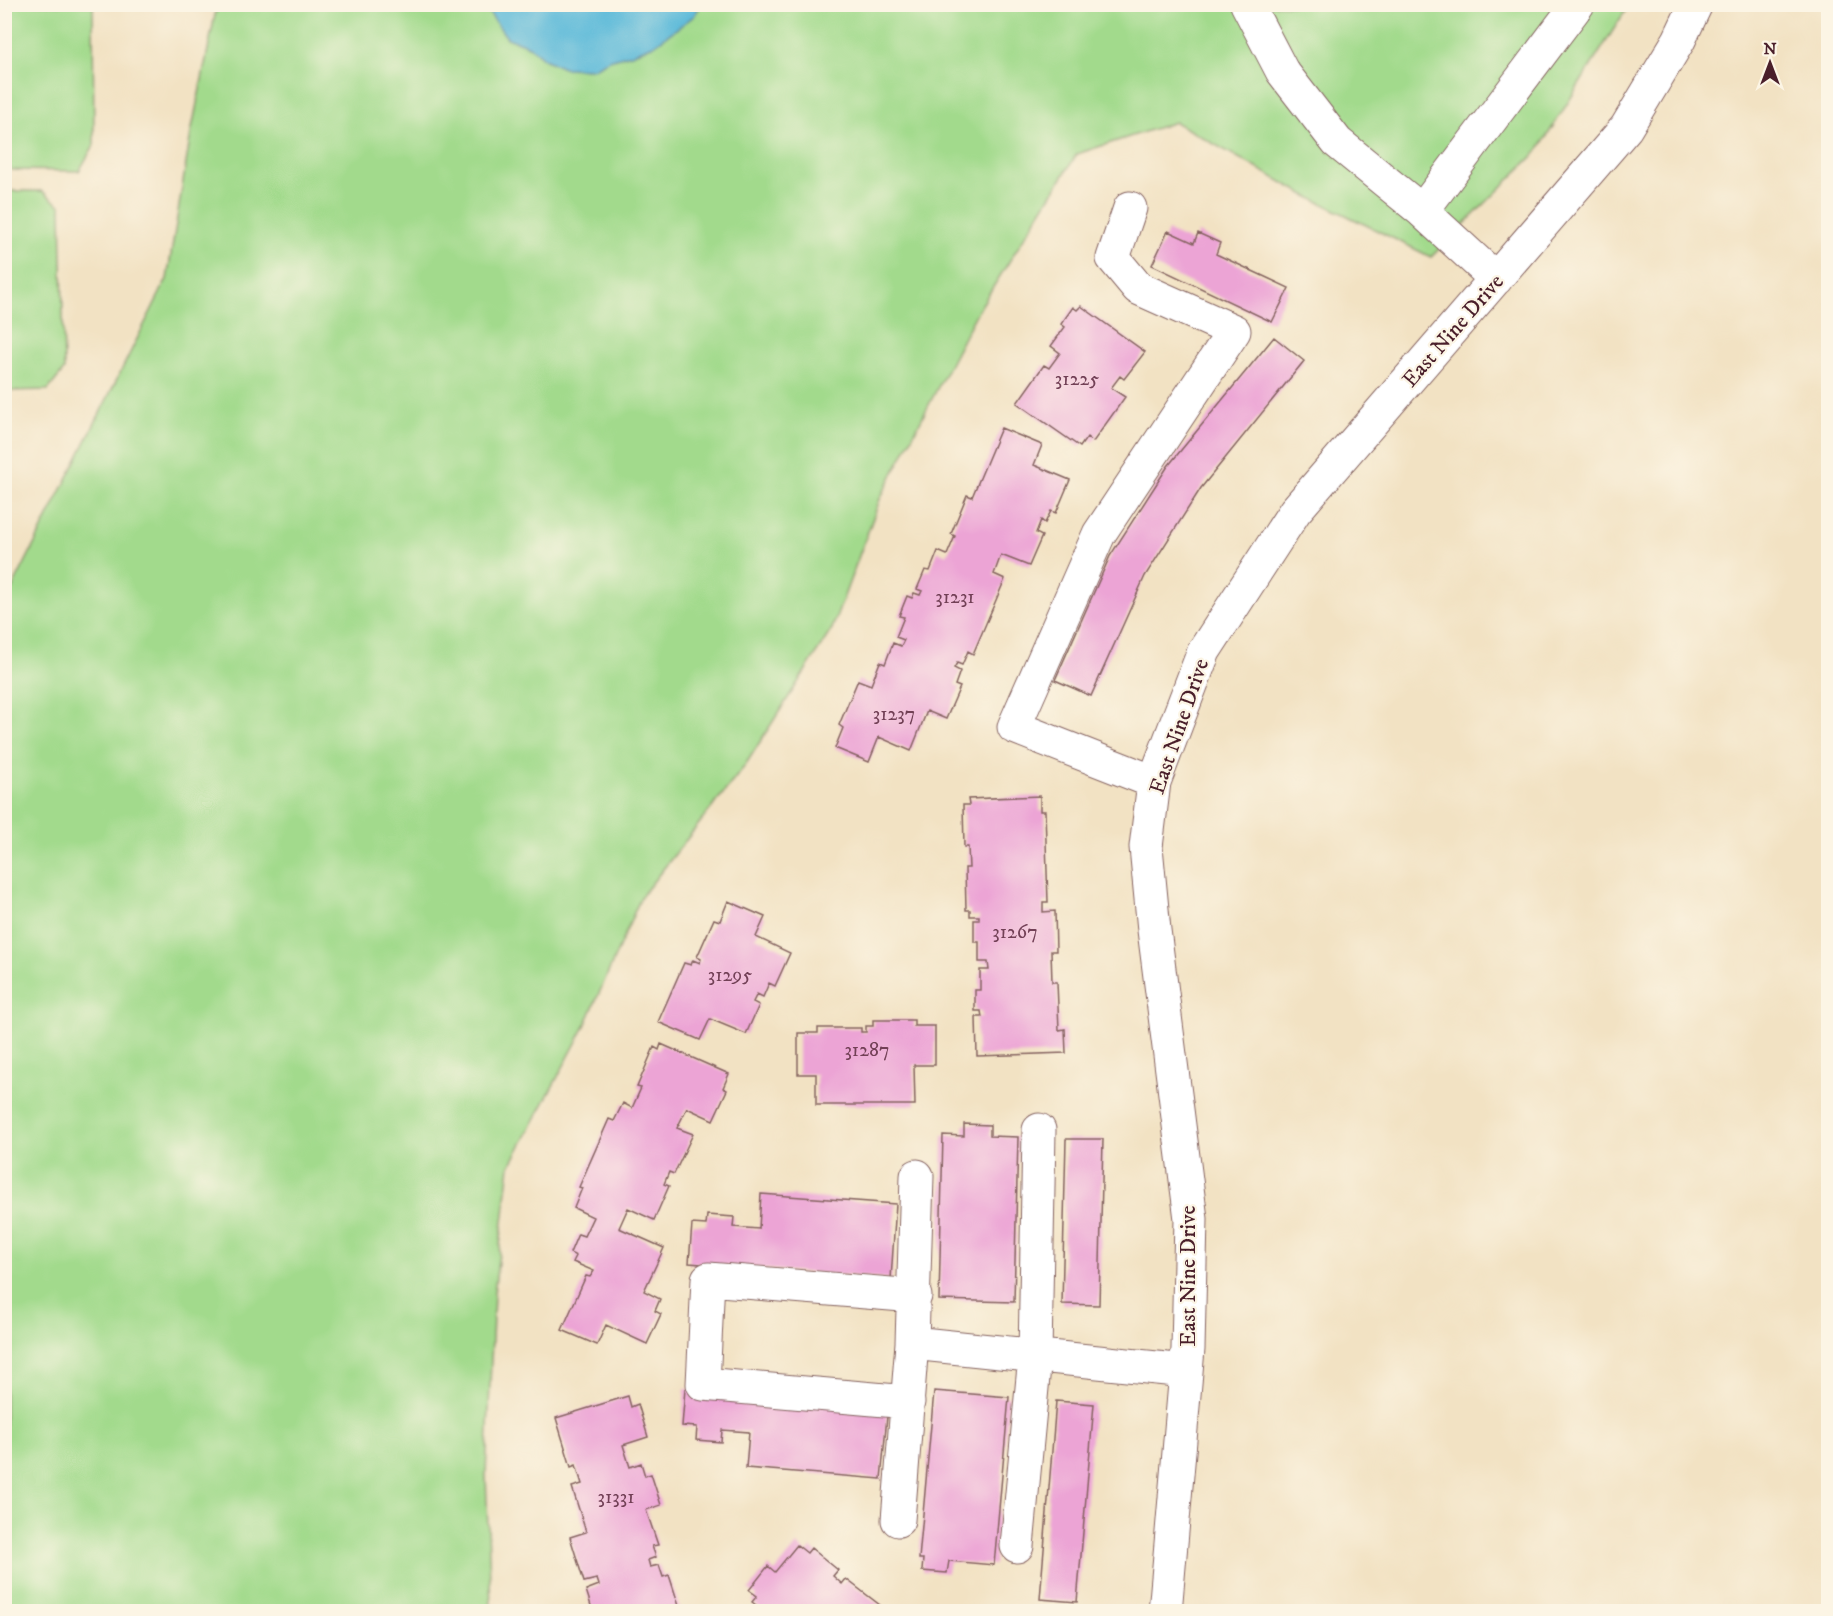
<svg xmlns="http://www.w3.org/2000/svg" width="1833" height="1616" font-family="'IM FELL DW Pica',serif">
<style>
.green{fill:#a2da8c;stroke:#767c5c;stroke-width:1.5}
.water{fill:#5ab9d9;stroke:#526c82;stroke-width:1.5}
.building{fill:#eca4d5}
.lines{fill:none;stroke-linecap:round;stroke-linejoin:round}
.minor-casing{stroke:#856360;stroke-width:35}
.minor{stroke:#fff;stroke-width:33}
.labels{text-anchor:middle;stroke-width:4.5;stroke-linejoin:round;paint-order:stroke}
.number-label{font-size:20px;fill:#724056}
.street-label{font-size:22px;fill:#4a1f2b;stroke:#fcf5e5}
</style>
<rect width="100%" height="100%" fill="#fcf5e5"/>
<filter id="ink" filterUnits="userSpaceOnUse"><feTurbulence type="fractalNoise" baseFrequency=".0167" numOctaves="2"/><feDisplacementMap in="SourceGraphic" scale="12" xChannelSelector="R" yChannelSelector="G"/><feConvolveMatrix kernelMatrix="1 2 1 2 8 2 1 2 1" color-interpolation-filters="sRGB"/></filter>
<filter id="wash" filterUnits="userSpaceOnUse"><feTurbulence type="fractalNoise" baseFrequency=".008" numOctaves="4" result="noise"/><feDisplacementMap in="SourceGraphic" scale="24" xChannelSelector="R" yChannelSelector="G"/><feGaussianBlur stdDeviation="1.35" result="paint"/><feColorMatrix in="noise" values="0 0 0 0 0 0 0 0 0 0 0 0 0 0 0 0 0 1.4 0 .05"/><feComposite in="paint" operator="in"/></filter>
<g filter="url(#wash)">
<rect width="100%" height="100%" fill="#f2e2c3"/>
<!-- green -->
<path class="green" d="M5 4 93 5 94 145 79 171 11 170 5 163Z
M217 5H1629L1537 152 1431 257 1305 195 1175 122 1077 154 976 314 880 499 832 629 744 767 641 897 584 1028 510 1166 494 1293 486 1475 491 1608 494 1611H5L4 605 167 279 191 133Z
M4 191H42L61 206 64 370 48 390 5 391Z"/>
<!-- water -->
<path class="water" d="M486 4H701V5L694 16 654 45 631 54 609 60 592 69 563 68 544 59 529 46 507 38 485 7Z"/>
<g id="blocks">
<!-- building -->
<path class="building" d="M1168 231 1194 243 1198 233 1220 243 1216 254 1289 288 1272 322 1152 265Z
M1081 306 1145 352 1124 379 1120 376 1111 388 1125 397 1093 442 1087 437 1080 447 1017 403 1044 365 1049 368 1060 353 1051 346 1065 327 1061 324 1073 307 1077 310Z
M1274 337 1304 361 1201 488 1145 576 1091 696 1055 680 1110 556 1168 466Z
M1001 428 1042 445 1034 465 1070 480 1056 513 1051 511 1045 523 1041 520 1036 533 1042 536 1029 566 1001 555 994 574 1005 579 973 654 968 651 962 665 957 663 954 668 960 671 955 685 960 687 946 719 927 711 911 751 879 737 869 762 835 748 843 728 839 725 858 680 871 685 880 662 885 664 893 643 901 646 904 640 896 637 904 617 899 616 907 596 912 598 914 593 920 595 922 591 917 589 925 570 930 571 938 551 947 555 955 536 951 534 967 495 972 497Z
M1040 796V811H1045L1048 902H1043V912L1055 911 1056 951H1051L1052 982H1057L1059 1030 1065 1029 1066 1053 977 1056 976 1017H982L981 1011H975V990H980V970H989L988 962H979V942H974V920H979V916H970V910H966L965 868H969L968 847H964L963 805H969L968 799Z
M728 901 765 917 756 937 790 953 775 986 769 983 763 997 757 994 753 1002 759 1005 746 1034 710 1019 700 1040 658 1022 684 963 691 965 693 960 700 963 701 959 697 957 714 919 720 921Z
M873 1020H914V1026H935V1065H914L915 1105H816V1074H798V1033H818V1028H861V1032H866V1026H873Z
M661 1044 729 1074 723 1088 727 1090 713 1120 687 1108 677 1128 693 1134 674 1174 669 1172 664 1184 669 1186 654 1220 628 1208 619 1228 664 1248 644 1291 660 1299 655 1311 661 1314 647 1344 606 1325 597 1345 562 1330 586 1276 590 1277 594 1271 573 1262 576 1256 570 1253 578 1234 584 1236 593 1217 574 1208 582 1188 579 1187 609 1119 614 1121 623 1103 632 1108 641 1088 637 1087 654 1047 659 1050Z
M964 1124 990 1125V1136L1018 1137 1014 1302 939 1300 943 1135 964 1136Z
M1066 1139H1103L1099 1305 1062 1304Z
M761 1194 896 1204 891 1279 689 1263 692 1224 706 1225 707 1215 734 1217 733 1227 759 1229Z
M685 1389 888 1406 881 1479 746 1468 749 1432 722 1430 721 1442 696 1440 697 1427 682 1426Z
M934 1391 1009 1397 994 1565 949 1561 947 1573 922 1571 923 1559H919Z
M628 1396 631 1407 638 1404 648 1437 623 1445 630 1467 641 1463 645 1476 651 1474 661 1505 646 1510 658 1545 652 1546 656 1557 648 1560 650 1567 659 1565 663 1577 669 1575 680 1609 673 1612H593L586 1590 599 1585 597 1579 584 1582 570 1537 586 1532 572 1487 582 1484 576 1465 571 1467 556 1418Z
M1056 1401 1094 1404 1077 1602 1040 1599Z
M797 1545 807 1553 811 1548 838 1570 833 1576 842 1584 846 1579 889 1612H765L752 1602 757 1596 749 1590 768 1566 775 1572Z"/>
</g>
</g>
<g filter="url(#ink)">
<use href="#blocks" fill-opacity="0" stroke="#856360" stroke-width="1.5"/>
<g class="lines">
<defs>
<path id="minor" d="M1247 4 1282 71 1337 142 1422 211 1578 4
M1130 208 1113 258 1138 288 1234 331 1099 534 1014 727 1154 782
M1422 211 1496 279
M912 1343 1186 1371
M908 1402 703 1384 708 1279 915 1296
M898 1520 912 1343 917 1176
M1017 1546 1035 1356 1039 1130
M1165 1612 1188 1349 1191 1219 1154 930 1146 847 1154 782 1204 651 1295 511 1626 128 1679 40 1696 4"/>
</defs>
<!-- minor casing -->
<use href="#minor" class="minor-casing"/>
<!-- minor -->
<use href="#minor" class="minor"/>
</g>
</g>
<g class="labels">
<!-- number labels -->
<g class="number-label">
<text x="1077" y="385">31225</text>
<text x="955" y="603">31231</text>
<text x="894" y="720">31237</text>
<text x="1015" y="938">31267</text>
<text x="730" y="981">31295</text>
<text x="867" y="1056">31287</text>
<text x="616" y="1503">31331</text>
</g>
<!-- street labels -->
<g class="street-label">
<text transform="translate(1452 330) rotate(-49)" y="8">East Nine Drive</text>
<text transform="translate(1178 726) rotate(-71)" y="8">East Nine Drive</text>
<text transform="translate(1187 1276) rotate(-90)" y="8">East Nine Drive</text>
</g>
</g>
<!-- margin -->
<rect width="1833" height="1616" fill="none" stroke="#fcf5e5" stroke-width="24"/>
<!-- north arrow -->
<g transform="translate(1770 63)" stroke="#fcf5e5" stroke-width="4.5" paint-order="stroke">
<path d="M0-4.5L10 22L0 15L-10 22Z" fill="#4a1f2b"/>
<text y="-9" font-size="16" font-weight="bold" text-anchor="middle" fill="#4a1f2b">N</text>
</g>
</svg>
